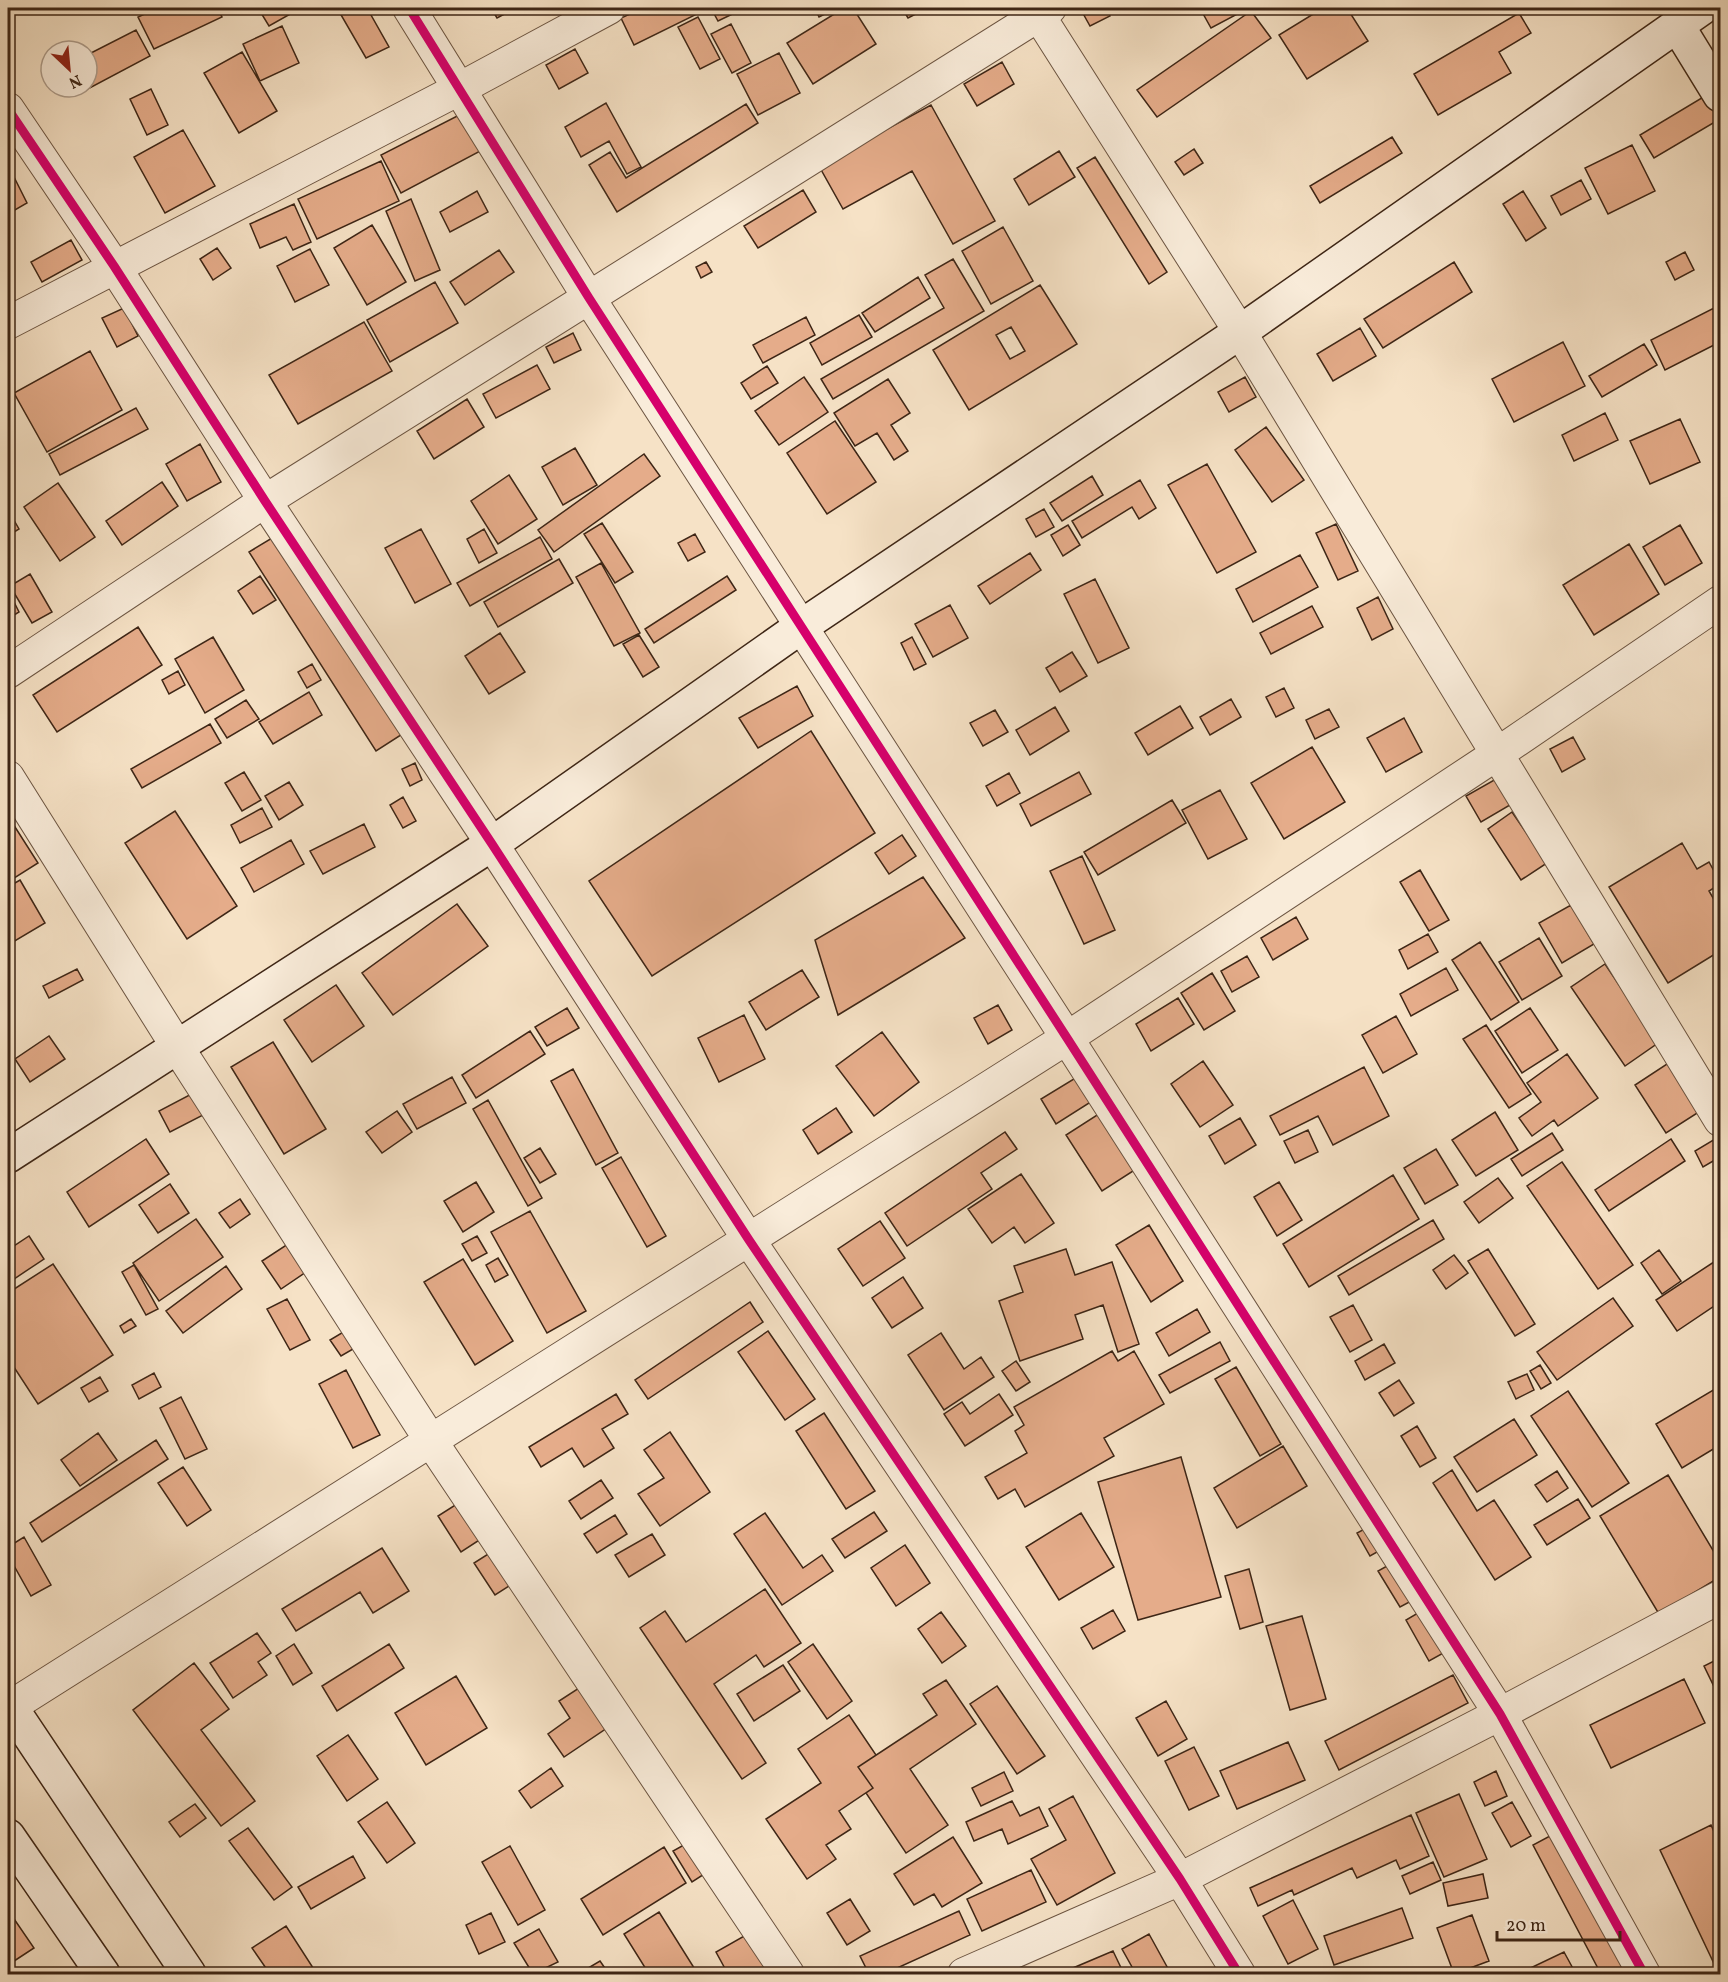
<svg xmlns="http://www.w3.org/2000/svg" width="1728" height="1982" font-family="Vollkorn,serif">
<style>
.building{fill:#e5ac8a;stroke:#3e2616;stroke-width:1.5;fill-rule:evenodd}
.lines{fill:none;stroke-linecap:round;stroke-linejoin:round}
.street-casing{stroke:#6c5542;stroke-width:34}
.secondary-casing{stroke:#3e2616;stroke-width:36}
.street{stroke:#f9ecda;stroke-width:32}
.secondary{stroke:#f9ecda;stroke-width:33}
.cycleway-casing{stroke:#f9ecda;stroke-width:13}
.cycleway{stroke:#d6006c;stroke-width:9}
</style>
<rect width="100%" height="100%" fill="#f6e2c6"/>
<filter id="stains"><feTurbulence type="fractalNoise" baseFrequency=".00333" numOctaves="4"/><feColorMatrix values="0 0 0 0 .2 0 0 0 0 .09 0 0 0 0 .02 0 0 0 .5 -.17"/></filter>
<radialGradient id="worn" r=".72"><stop offset=".6" stop-color="#630" stop-opacity="0"/><stop offset="1" stop-color="#630" stop-opacity=".3"/></radialGradient>
<!-- building -->
<path class="building" d="M158 8H217L222 17 154 49 138 17Z
M258 8H301L269 26Z
M337 8H367L389 47 366 58Z
M491 8H516L497 18Z
M643 8H692L695 15 634 45 621 18Z
M711 8H745L718 21Z
M815 8H837L819 17Z
M844 8H853L876 44 813 84 787 43Z
M902 8H918L920 12 908 18Z
M1080 8H1106L1110 16 1090 26Z
M1205 8H1244L1245 10 1211 28 1201 10Z
M1323 8H1347L1368 41 1307 79 1279 35Z
M1251 11 1271 38 1157 117 1137 90Z
M1519 13 1531 33 1499 52 1511 73 1438 115 1414 74Z
M698 17 720 59 700 69 678 27Z
M731 24 751 63 732 73 711 34Z
M282 26 299 63 260 81 243 44Z
M136 30 150 56 84 91 82 87H87V55Z
M575 49 588 73 559 89 546 65Z
M242 52 277 111 239 133 204 73Z
M779 53 800 93 758 115 737 74Z
M1002 62 1014 84 977 106 964 84Z
M151 89 168 125 147 135 130 99Z
M1705 96 1720 119 1654 158 1640 135Z
M606 103 641 167 627 174 609 141 581 157 565 127Z
M746 104 758 123 617 212 589 165 610 152 626 178Z
M931 105 995 221 953 244 912 171 843 209 819 166Z
M467 111 486 148 401 193 381 155Z
M183 130 215 186 165 213 134 157Z
M1392 137 1402 153 1320 203 1310 186Z
M1632 145 1655 191 1608 214 1585 168Z
M1194 149 1203 163 1184 175 1175 162Z
M1059 151 1075 177 1029 205 1014 179Z
M1095 157 1167 272 1149 284 1077 168Z
M381 161 399 201 317 239 298 199Z
M8 165 27 203 8 214Z
M1581 180 1591 199 1561 215 1551 196Z
M803 190 816 212 758 248 744 226Z
M477 191 488 212 450 232 440 212Z
M1523 191 1546 228 1526 241 1503 204Z
M411 199 440 270 415 281 386 211Z
M294 204 311 242 293 250 286 237 260 248 250 224Z
M372 225 406 282 367 305 334 248Z
M1003 227 1033 281 991 304 962 251Z
M71 240 82 260 42 282 31 262Z
M217 248 231 268 213 280 200 259Z
M310 249 329 285 295 302 277 266Z
M499 250 514 272 465 305 450 282Z
M1685 252 1694 270 1675 280 1666 262Z
M953 259 984 311 833 399 821 379 944 308 925 275Z
M706 262 712 272 701 278 696 267Z
M1454 262 1472 292 1383 348 1364 319Z
M918 277 930 298 875 332 862 313Z
M435 282 458 323 390 362 367 320Z
M1040 285 1077 344 969 410 933 350ZM1011 327 1025 351 1010 359 996 335Z
M124 308 138 336 117 347 102 318Z
M1714 308 1720 322V342L1665 370 1651 340Z
M859 315 872 337 822 365 810 343Z
M806 317 815 335 763 363 753 345Z
M364 322 392 371 298 424 269 375Z
M1360 328 1376 356 1333 381 1317 354Z
M573 333 581 350 554 363 546 347Z
M1563 342 1585 386 1514 422 1492 379Z
M1644 344 1657 365 1602 397 1589 376Z
M90 351 122 410 47 452 14 393Z
M537 365 550 389 496 418 483 394Z
M767 366 778 383 751 399 741 383Z
M804 377 828 412 779 445 755 411Z
M1245 377 1256 397 1229 412 1218 392Z
M888 379 910 413 891 425 908 451 894 460 877 433 855 446 834 413Z
M467 399 484 427 434 459 417 431Z
M136 408 148 429 60 475 49 454Z
M1605 413 1618 440 1574 461 1562 435Z
M1680 419 1700 462 1650 484 1630 441Z
M835 421 876 482 827 514 787 453Z
M1266 427 1304 480 1272 502 1235 450Z
M200 444 221 482 187 501 166 464Z
M575 448 597 485 563 505 542 467Z
M644 454 660 476 554 552 538 530Z
M1207 464 1256 552 1217 573 1168 485Z
M509 475 537 519 498 544 471 501Z
M1092 476 1103 495 1062 521 1050 503Z
M1140 480 1156 508 1139 519 1132 507 1082 538 1072 521Z
M162 482 178 506 122 545 106 521Z
M58 483 95 537 60 561 24 507Z
M1044 509 1054 527 1036 537 1026 519Z
M11 515 19 529 8 536V517Z
M602 523 633 572 615 583 584 534Z
M1336 524 1358 571 1338 580 1316 533Z
M1068 525 1080 545 1063 556 1051 535Z
M1680 525 1702 563 1665 585 1643 547Z
M421 529 451 584 415 603 385 548Z
M484 529 497 553 479 563 467 539Z
M695 534 705 552 688 561 678 543Z
M277 535 404 733 376 751 249 552Z
M540 537 552 559 470 606 457 583Z
M1629 544 1659 594 1594 635 1563 585Z
M1030 553 1041 570 990 604 978 586Z
M1300 555 1318 587 1253 622 1236 589Z
M559 559 573 583 498 627 484 602Z
M601 563 640 633 614 646 576 577Z
M30 574 52 612 32 623 10 586Z
M260 576 276 600 253 614 238 591Z
M727 576 736 590 654 643 645 629Z
M1095 579 1129 648 1098 663 1064 594Z
M9 592 19 612 8 619V593Z
M1378 597 1393 629 1372 640 1357 608Z
M950 605 968 638 933 657 915 624Z
M1312 606 1323 627 1271 654 1260 633Z
M138 627 162 665 57 732 33 695Z
M500 633 525 672 489 694 465 656Z
M639 635 659 667 643 677 623 644Z
M213 637 244 690 205 713 175 659Z
M912 637 926 664 914 670 901 643Z
M1072 652 1087 676 1060 692 1046 668Z
M312 664 321 680 307 688 298 672Z
M178 671 185 685 169 694 162 680Z
M797 686 813 716 758 748 739 718Z
M1284 688 1294 708 1276 717 1266 697Z
M309 692 322 715 273 744 259 722Z
M1231 699 1241 717 1210 735 1200 717Z
M246 700 259 719 227 738 215 719Z
M1180 706 1193 728 1148 755 1135 733Z
M1055 707 1069 731 1030 755 1016 730Z
M1329 709 1339 727 1315 739 1306 720Z
M995 710 1008 732 983 746 970 723Z
M1404 718 1422 752 1386 772 1367 738Z
M210 724 221 743 142 788 131 769Z
M811 731 875 833 652 976 589 881Z
M1573 737 1585 759 1562 772 1550 749Z
M1312 747 1345 802 1284 839 1251 783Z
M415 763 422 780 410 786 402 769Z
M244 772 261 800 242 811 225 783Z
M1079 772 1091 794 1031 826 1020 804Z
M1009 773 1020 793 997 806 986 786Z
M1496 779 1510 805 1481 822 1466 796Z
M289 782 303 805 279 820 265 796Z
M1220 790 1247 839 1208 859 1182 810Z
M403 797 416 821 403 828 390 805Z
M1172 800 1186 823 1098 875 1084 852Z
M262 808 272 827 240 843 231 825Z
M175 811 237 906 187 939 125 843Z
M1512 812 1547 863 1521 880 1488 829Z
M8 816 38 863 8 882Z
M364 824 375 847 323 874 310 851Z
M902 835 916 856 889 874 875 853Z
M291 840 304 864 254 892 241 868Z
M1682 843 1697 869 1709 862 1720 882V884L1709 891 1720 910V951L1668 983 1609 887Z
M1082 856 1115 930 1084 944 1050 871Z
M1420 870 1449 920 1429 931 1400 882Z
M923 877 965 938 838 1015 815 940Z
M20 880 45 923 8 945V887Z
M457 904 488 946 393 1015 362 973Z
M1571 905 1594 944 1562 963 1539 923Z
M1296 917 1308 939 1273 960 1261 938Z
M1428 934 1438 952 1408 969 1399 950Z
M1539 938 1562 976 1522 1000 1499 962Z
M1480 942 1519 1002 1491 1020 1452 960Z
M1247 956 1259 977 1232 992 1221 971Z
M1605 964 1658 1043 1625 1066 1571 987Z
M1446 968 1458 990 1411 1016 1400 994Z
M77 969 83 980 49 998 43 986Z
M802 970 819 997 766 1030 749 1002Z
M1212 973 1235 1011 1204 1030 1181 993Z
M336 985 364 1026 312 1062 284 1020Z
M1178 998 1194 1024 1151 1051 1136 1024Z
M998 1005 1012 1030 988 1044 974 1018Z
M567 1008 579 1028 547 1046 535 1027Z
M1530 1008 1558 1050 1522 1073 1495 1031Z
M744 1015 765 1059 719 1082 698 1038Z
M1396 1016 1417 1054 1383 1073 1362 1035Z
M1486 1025 1531 1094 1509 1108 1463 1039Z
M530 1031 545 1054 476 1098 462 1075Z
M882 1032 919 1082 874 1116 836 1066Z
M49 1036 65 1059 30 1082 15 1059Z
M273 1042 326 1129 284 1154 231 1067Z
M1567 1054 1598 1098 1558 1126 1554 1120 1532 1136 1519 1118 1541 1102 1527 1083Z
M1203 1061 1233 1105 1200 1127 1171 1084Z
M1670 1062 1702 1110 1666 1133 1635 1085Z
M1364 1067 1389 1116 1333 1145 1318 1116 1280 1135 1270 1116Z
M573 1069 618 1153 596 1165 551 1081Z
M1082 1074 1097 1098 1056 1124 1041 1099Z
M452 1077 466 1103 417 1129 403 1104Z
M199 1090 209 1112 170 1132 159 1111Z
M488 1100 542 1198 528 1206 473 1109Z
M836 1108 852 1132 818 1154 803 1130Z
M1108 1108 1144 1164 1102 1191 1066 1135Z
M397 1111 412 1132 382 1153 366 1132Z
M1495 1112 1518 1150 1476 1176 1452 1140Z
M1240 1118 1256 1145 1225 1164 1209 1136Z
M1308 1130 1318 1152 1295 1163 1284 1141Z
M1005 1132 1017 1149 981 1173 992 1189 907 1246 885 1213Z
M1552 1133 1563 1150 1522 1176 1511 1159Z
M1720 1136V1157L1703 1167 1695 1151Z
M146 1139 169 1174 89 1227 67 1192Z
M1671 1139 1685 1161 1609 1211 1595 1190Z
M540 1148 556 1174 540 1183 524 1158Z
M1436 1149 1458 1185 1425 1204 1404 1168Z
M621 1157 666 1236 647 1247 602 1168Z
M1562 1162 1633 1265 1598 1289 1527 1186Z
M1021 1174 1054 1223 1025 1243 1014 1227 992 1243 968 1209Z
M1393 1175 1419 1219 1309 1287 1283 1244Z
M1498 1178 1513 1198 1479 1223 1464 1202Z
M476 1182 494 1212 463 1232 444 1201Z
M1279 1182 1302 1220 1277 1236 1254 1197Z
M170 1184 189 1213 158 1233 139 1205Z
M240 1199 250 1214 230 1228 219 1213Z
M530 1211 586 1311 547 1333 491 1232Z
M196 1219 223 1257 159 1301 133 1263Z
M1433 1220 1444 1239 1349 1295 1338 1276Z
M880 1221 905 1258 863 1286 838 1249Z
M1149 1225 1183 1281 1151 1302 1116 1245Z
M29 1236 44 1259 8 1283V1250Z
M477 1236 487 1253 472 1261 462 1244Z
M294 1240 312 1268 281 1289 262 1261Z
M1066 1249 1075 1275 1112 1262 1139 1344 1118 1352 1103 1305 1075 1315 1083 1339 1020 1361 999 1301 1023 1292 1014 1266Z
M1488 1249 1535 1324 1515 1336 1468 1261Z
M1659 1250 1681 1281 1662 1294 1641 1263Z
M1454 1255 1468 1273 1446 1289 1433 1270Z
M498 1258 508 1275 495 1282 486 1265Z
M1720 1258V1302L1677 1331 1656 1300Z
M463 1259 513 1341 475 1365 424 1282Z
M53 1264 113 1355 38 1404 8 1358V1293Z
M134 1265 158 1309 146 1315 122 1272Z
M226 1266 242 1289 183 1333 166 1311Z
M903 1277 923 1308 892 1328 872 1298Z
M1613 1298 1633 1326 1557 1380 1537 1352Z
M287 1299 310 1340 290 1350 267 1309Z
M750 1302 763 1322 648 1399 635 1380Z
M1353 1305 1372 1340 1350 1352 1330 1317Z
M1197 1309 1210 1332 1169 1356 1156 1333Z
M131 1319 136 1326 124 1333 120 1326Z
M350 1328 360 1345 341 1356 330 1340Z
M768 1331 815 1399 785 1420 738 1352Z
M941 1333 964 1369 981 1357 994 1377 944 1410 908 1355Z
M1220 1342 1230 1361 1170 1393 1159 1375Z
M1384 1344 1395 1363 1365 1380 1355 1361Z
M1112 1351 1118 1361 1134 1351 1164 1404 1104 1438 1114 1456 1025 1507 1015 1489 998 1499 985 1477 1027 1453 1015 1431 1024 1425 1014 1407Z
M1016 1361 1030 1382 1016 1391 1002 1371Z
M1540 1365 1551 1383 1541 1389 1530 1371Z
M1236 1367 1281 1444 1260 1456 1215 1379Z
M346 1370 380 1435 353 1448 319 1384Z
M154 1373 161 1387 139 1399 132 1385Z
M1527 1374 1534 1390 1516 1399 1508 1382Z
M100 1377 108 1391 89 1402 81 1388Z
M1399 1380 1414 1403 1394 1416 1379 1393Z
M1720 1386V1445L1682 1468 1656 1424Z
M1568 1391 1629 1483 1592 1507 1531 1416Z
M616 1394 628 1414 602 1429 614 1448 584 1467 572 1448 541 1467 529 1447Z
M999 1394 1013 1415 965 1446 944 1414 962 1402 970 1414Z
M181 1397 207 1449 185 1459 160 1408Z
M824 1413 875 1491 846 1509 796 1431Z
M1514 1419 1537 1455 1477 1492 1454 1457Z
M1417 1426 1436 1458 1420 1467 1401 1436Z
M670 1432 710 1492 660 1526 638 1494 664 1478 644 1450Z
M98 1433 117 1460 80 1486 61 1460Z
M156 1440 168 1459 42 1542 30 1523Z
M1283 1446 1307 1486 1237 1528 1214 1488Z
M1181 1457 1221 1597 1138 1620 1098 1482Z
M183 1467 211 1510 187 1526 158 1483Z
M1452 1470 1477 1511 1494 1500 1531 1557 1495 1580 1433 1483Z
M1557 1471 1568 1488 1547 1502 1535 1485Z
M1668 1475 1720 1562V1577L1659 1614 1600 1516Z
M601 1480 613 1498 581 1519 569 1501Z
M1578 1499 1590 1518 1547 1545 1534 1525Z
M460 1502 484 1537 461 1552 438 1516Z
M874 1512 887 1531 845 1558 832 1539Z
M765 1513 803 1568 822 1555 833 1571 782 1605 734 1534Z
M1081 1513 1114 1567 1059 1600 1026 1547Z
M615 1515 627 1534 597 1553 584 1534Z
M1372 1525 1386 1547 1370 1556 1357 1533Z
M652 1534 665 1555 629 1577 615 1555Z
M24 1537 51 1585 31 1596 8 1555V1547Z
M905 1545 930 1583 896 1606 871 1568Z
M382 1548 409 1591 373 1613 360 1592 296 1631 282 1609Z
M496 1549 517 1581 495 1595 474 1563Z
M1396 1561 1417 1598 1400 1607 1378 1571Z
M1249 1569 1263 1622 1240 1629 1225 1576Z
M765 1589 801 1643 764 1667 756 1655 714 1684 766 1763 742 1779 640 1628 665 1611 686 1642Z
M1113 1610 1125 1631 1093 1649 1081 1628Z
M1423 1610 1447 1651 1429 1661 1406 1620Z
M941 1612 966 1646 942 1663 918 1629Z
M1302 1616 1326 1699 1290 1710 1266 1626Z
M257 1633 271 1653 258 1662 267 1675 233 1698 210 1663Z
M294 1644 312 1673 293 1685 276 1656Z
M389 1644 404 1668 337 1711 322 1686Z
M813 1644 852 1701 827 1719 788 1662Z
M1720 1658V1699L1704 1666Z
M194 1663 229 1709 201 1730 255 1801 221 1826 133 1710Z
M783 1665 800 1691 754 1721 737 1694Z
M1453 1675 1468 1703 1339 1770 1325 1741Z
M456 1676 487 1728 426 1765 395 1713Z
M1684 1679 1705 1723 1611 1768 1590 1725Z
M946 1680 976 1724 910 1769 948 1825 906 1853 866 1793 873 1788 858 1767 937 1715 923 1694Z
M997 1686 1045 1756 1017 1774 970 1704Z
M579 1688 607 1728 564 1757 548 1734 570 1718 559 1701Z
M1166 1701 1187 1739 1158 1756 1136 1718Z
M849 1715 876 1755 858 1767 873 1788 839 1811 851 1829 826 1845 836 1859 807 1879 766 1819 821 1783 798 1749Z
M348 1735 378 1779 347 1801 317 1756Z
M1288 1742 1305 1780 1237 1809 1220 1771Z
M1194 1747 1219 1796 1189 1810 1165 1761Z
M551 1768 563 1786 531 1808 519 1791Z
M1496 1771 1507 1796 1485 1806 1474 1782Z
M1004 1772 1013 1791 981 1806 972 1788Z
M1459 1794 1487 1859 1444 1877 1416 1813Z
M1073 1796 1115 1873 1057 1905 1031 1859 1066 1840 1049 1809Z
M1012 1801 1020 1816 1039 1807 1048 1826 1008 1844 1002 1829 974 1841 966 1822Z
M387 1802 415 1843 387 1863 358 1822Z
M1512 1802 1531 1836 1511 1847 1492 1813Z
M195 1804 206 1818 180 1837 169 1822Z
M1411 1815 1429 1856 1400 1869 1396 1860 1357 1878 1352 1868 1294 1895 1292 1890 1258 1906 1250 1888Z
M1711 1825 1720 1845V1971L1718 1972 1660 1850Z
M248 1828 292 1887 274 1900 229 1841Z
M1563 1829 1640 1974H1601L1533 1845Z
M953 1837 982 1883 942 1907 934 1894 914 1905 894 1874Z
M691 1841 709 1871 692 1882 673 1851Z
M510 1846 545 1910 518 1925 482 1862Z
M664 1847 686 1883 603 1935 581 1899Z
M353 1856 365 1878 311 1909 298 1887Z
M1433 1862 1441 1880 1410 1894 1402 1876Z
M1031 1870 1046 1902 982 1931 967 1899Z
M1483 1874 1488 1898 1448 1906 1443 1883Z
M850 1899 870 1931 847 1945 827 1913Z
M1293 1900 1318 1949 1288 1964 1263 1916Z
M1402 1908 1413 1938 1334 1965 1324 1936Z
M959 1911 970 1935 884 1974H869L860 1956Z
M659 1912 696 1971 690 1974H649L624 1934Z
M10 1913 34 1948 8 1965V1915Z
M491 1913 505 1942 479 1954 466 1925Z
M1472 1915 1489 1961 1454 1974 1437 1928Z
M286 1926 317 1974H270L252 1948Z
M539 1929 558 1962 533 1974 514 1943Z
M753 1931 774 1969 764 1974H728L716 1952Z
M1149 1934 1171 1974H1136L1122 1949Z
M1113 1951 1124 1974H1076L1073 1968Z
M1564 1952 1576 1974H1518Z
M600 1961 609 1974H578Z"/>
<g class="lines">
<defs>
<path id="street" d="M409 8 589 298 1067 1038 1500 1714 1644 1974
M1034 8 1240 332 1720 1120
M8 109 114 266 265 501 492 844 749 1240 1180 1879 1239 1974
M8 323 459 89 609 8
M8 672 265 501 1050 8
M8 777 178 1048 431 1441 788 1974
M10 1707 1067 1038 1497 754 1720 602
M964 1974 1180 1879 1500 1714 1720 1597"/>
<path id="secondary" d="M1677 25 1720 95
M8 1156 492 844 802 626 1240 332 1702 8
M8 1703 189 1974
M8 1836 103 1974"/>
</defs>
<!-- street casing -->
<use href="#street" class="street-casing"/>
<!-- secondary casing -->
<use href="#secondary" class="secondary-casing"/>
<!-- street -->
<use href="#street" class="street"/>
<!-- secondary -->
<use href="#secondary" class="secondary"/>
<defs>
<path id="cycleway" d="M409 8 589 298 1067 1038 1500 1714 1644 1974
M8 109 114 266 265 501 492 844 749 1240 1180 1879 1239 1974"/>
</defs>
<!-- cycleway casing -->
<use href="#cycleway" class="cycleway-casing"/>
<!-- cycleway -->
<use href="#cycleway" class="cycleway"/>
</g>
<!-- margin -->
<rect width="1728" height="1982" fill="none" stroke="#f6e2c6" stroke-width="30"/>
<rect x="9" y="9" width="1710" height="1964" fill="none" stroke="#3e2616" stroke-width="3"/>
<rect x="15" y="15" width="1698" height="1952" fill="none" stroke="#3e2616" stroke-width="1.5"/>
<!-- north arrow -->
<g transform="translate(69 69) rotate(154)"><circle r="28" fill="#f9ecda" stroke="#ae9d8c" stroke-width="1.5"/>
<path d="M0-4.5L10 22L0 15L-10 22Z" fill="#8f2418"/>
<text y="-9" font-size="16" font-weight="bold" text-anchor="middle" fill="#3e2616">N</text>
</g>
<!-- scale -->
<path d="M1497 1931v9h123v-9" fill="none" stroke="#3e2616" stroke-width="3"/>
<text x="1506" y="1931" font-size="18" fill="#3e2616" stroke="#f9ecda" stroke-width="4.5" paint-order="stroke">20 m</text>
<rect width="100%" height="100%" filter="url(#stains)"/>
<rect width="100%" height="100%" fill="url(#worn)"/>
</svg>
